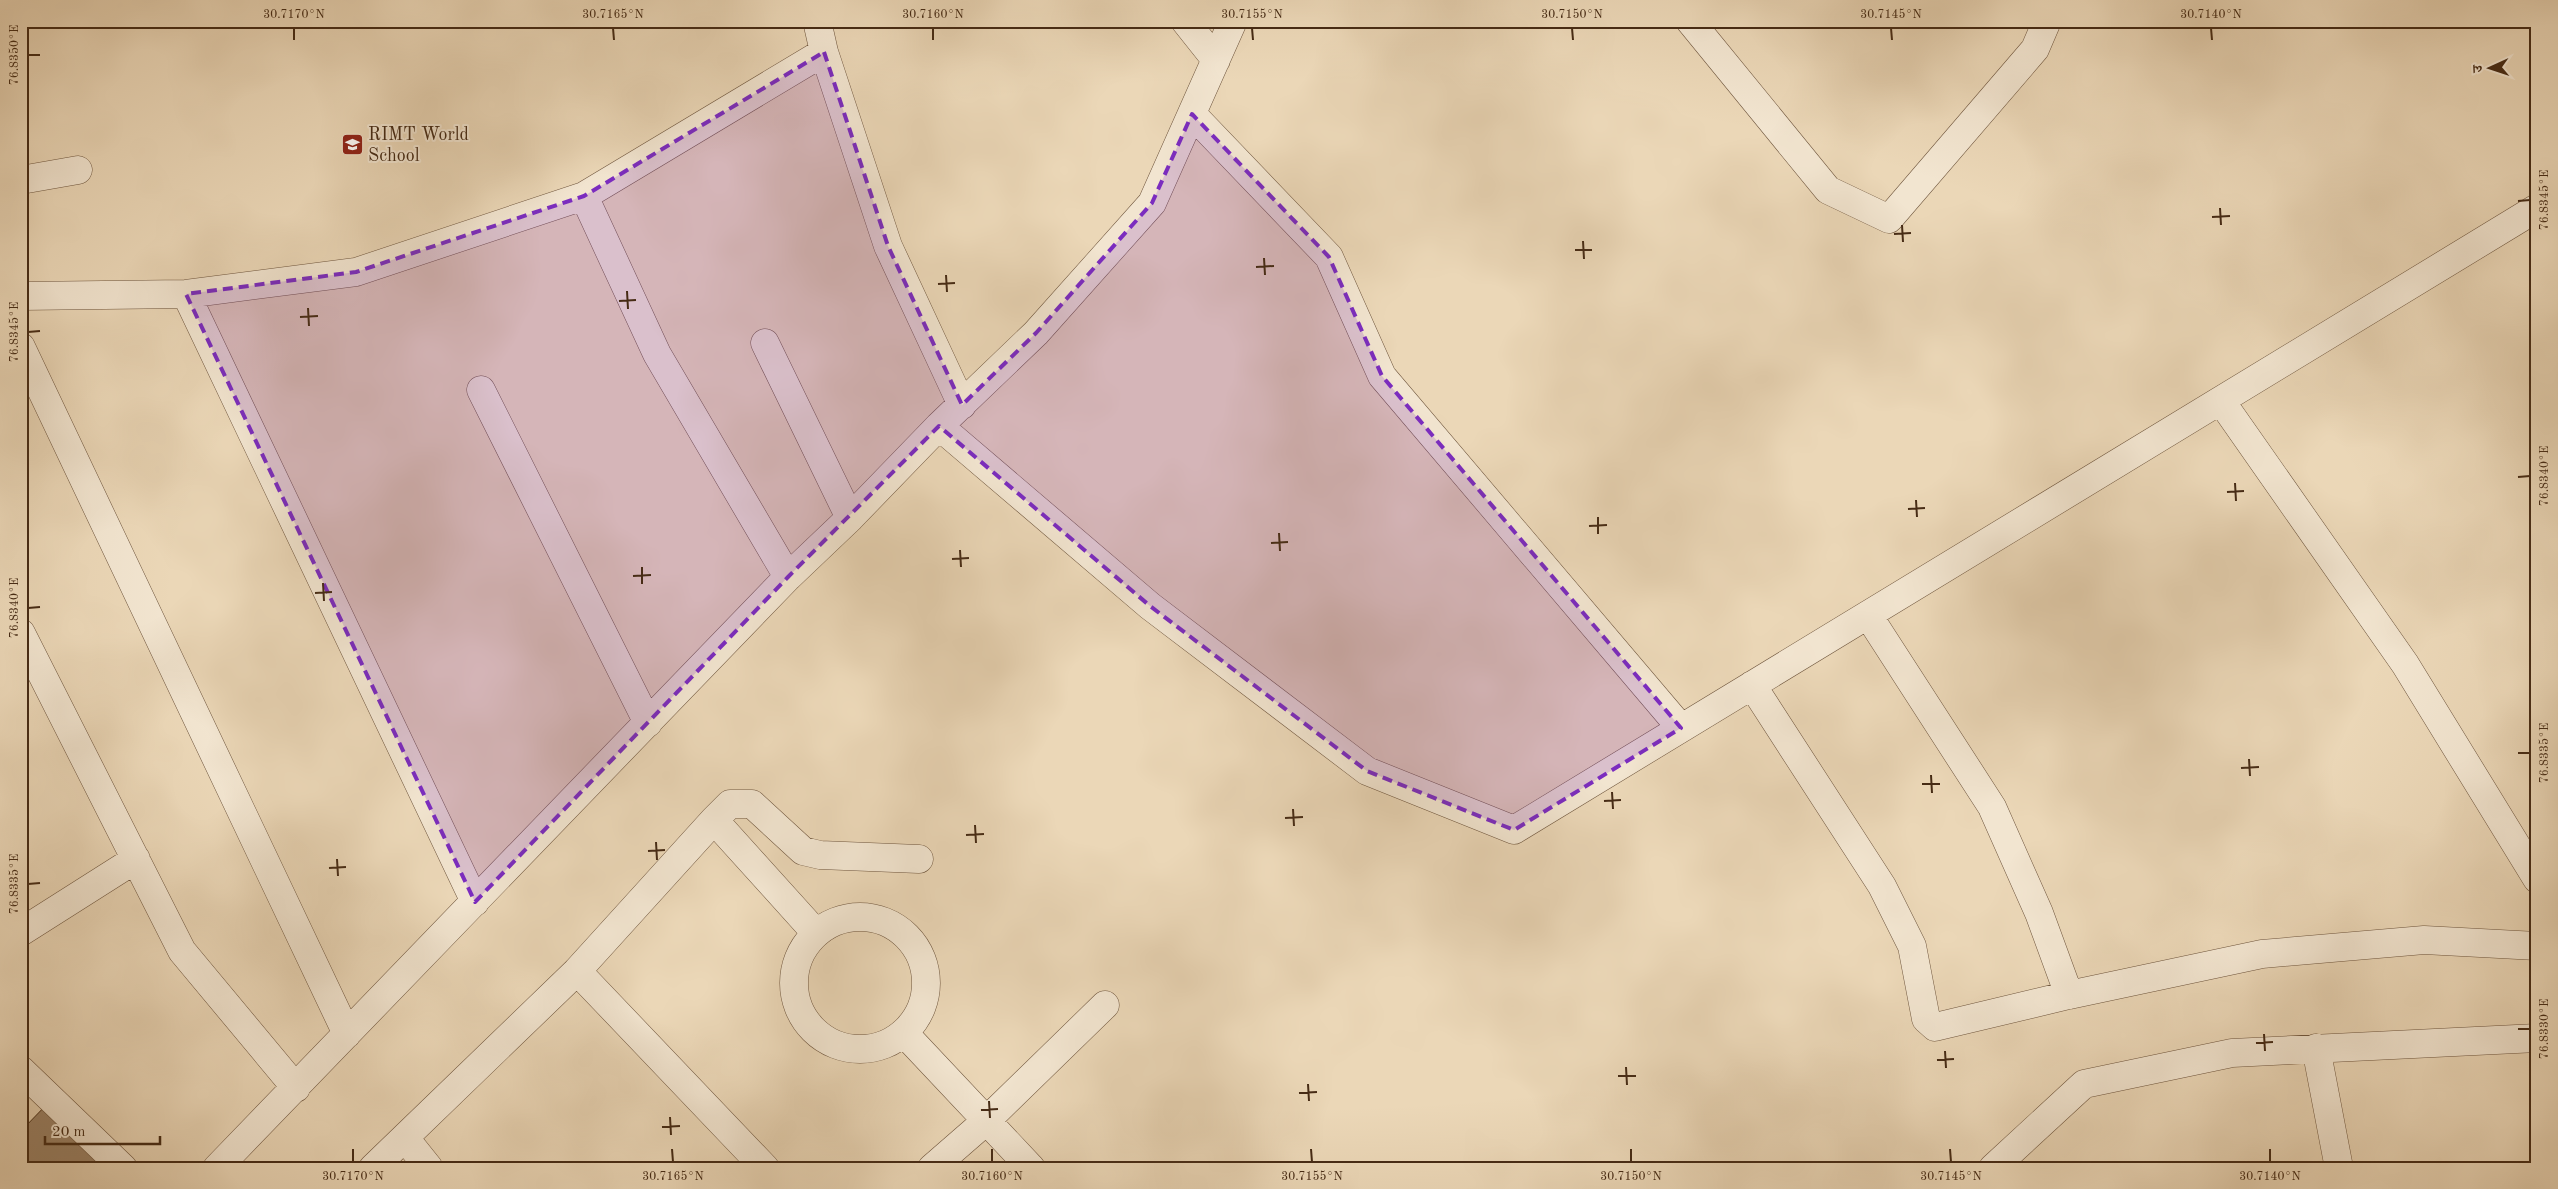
<svg xmlns="http://www.w3.org/2000/svg" width="2558" height="1189" font-family="'Old Standard TT','Noto Serif Devanagari',serif">
<style>
.building{fill:#9c8469;stroke:#462b15}
.lines{fill:none;stroke-linecap:round;stroke-linejoin:round}
.minor-casing{stroke:#6f563e;stroke-width:29}
.minor{stroke:#f2e5d0;stroke-width:28}
.marked{fill:#7b2cbf;fill-opacity:0.2;stroke:#7b2cbf;stroke-width:4;stroke-dasharray:10 6;stroke-linejoin:round}
.ticks{fill:none;stroke:#462b15;stroke-width:2}
.labels{text-anchor:middle;stroke-width:4;stroke-linejoin:round;paint-order:stroke}
.poi-label{font-size:18px;fill:#462b15;stroke:#f2e5d0;text-anchor:start}
.neatline{fill:none;stroke:#462b15;stroke-width:2}
.ticks-label{font-size:12px;text-anchor:middle;fill:#462b15}
</style>
<rect width="100%" height="100%" fill="#ebd7b7"/>
<filter id="stains"><feTurbulence type="fractalNoise" baseFrequency=".004" numOctaves="4"/><feColorMatrix values="0 0 0 0 .2 0 0 0 0 .09 0 0 0 0 .02 0 0 0 .5 -.17"/></filter>
<radialGradient id="worn" r=".72"><stop offset=".6" stop-color="#630" stop-opacity="0"/><stop offset="1" stop-color="#630" stop-opacity=".3"/></radialGradient>
<!-- building -->
<path class="building" d="M51 1100 120 1168H21V1131Z"/>
<g class="lines">
<defs>
<path id="minor" d="M817 21 824 52 888 246 962 405
M1185 21 1216 60
M1690 21 1828 190 1889 219 2035 49 2047 21
M1192 114 1329 257 1382 376 1681 728
M21 180 78 170
M584 196 657 354 788 577
M186 294 475 902
M21 296 186 294 356 272 584 196 824 52
M765 343 850 518
M21 347 347 1034
M481 390 648 723
M2221 401 2405 664 2537 879
M939 426 1036 333 1152 203 1233 21
M1868 615 1992 807 2039 913 2069 995
M21 633 182 951 296 1088
M1752 685 1882 886 1912 946 1926 1019 1935 1027 2069 995 2262 954 2424 940 2537 946
M714 820 816 933
M794 983a66 66 0 1 1 132 0a66 66 0 1 1-132 0Z
M21 932 136 859
M577 971 765 1168
M904 1033 1031 1168
M2316 1048 2339 1168
M21 1070 123 1168
M405 1138 429 1168
M217 1168 788 577 850 518 939 426 1150 606 1367 771 1514 830 2537 208
M373 1168 577 971 714 820 730 804H752L803 851 820 855 919 859
M932 1168 986 1121 1105 1005
M1993 1168 2084 1084 2232 1053 2537 1038"/>
</defs>
<!-- minor casing -->
<use href="#minor" class="minor-casing"/>
<!-- minor -->
<use href="#minor" class="minor"/>
</g>
<!-- marked area -->
<path class="marked" d="M824 52 888 246 962 405 1036 333 1152 203 1192 114 1329 257 1382 376 1681 728 1514 830 1367 771 1150 606 939 426 788 577 475 902 186 294 356 272 584 196Z"/>
<!-- ticks -->
<path class="ticks" d="M294 28V40M613 28 614 40M933 28V40M1252 28 1253 40M1572 28 1573 40M1891 28 1892 40M2211 28 2212 40M28 55H40M2518 201 2530 200M2220 208 2221 225M2212 217 2230 216M1902 225 1903 242M1894 234 1911 233M1583 241 1584 259M1575 250H1592M1264 258 1265 275M1256 267 1274 266M946 275 947 292M938 284 955 283M627 291 628 309M619 301 636 300M308 308 309 326M300 317 318 316M28 332 40 331M2518 477 2530 476M2235 483 2236 501M2227 492 2244 491M1916 500 1917 517M1908 509 1925 508M1598 517V534M1589 526 1607 525M1279 533 1280 551M1271 543 1288 542M960 550 961 567M952 559 969 558M642 567V584M633 576 651 575M323 583 324 601M315 593 332 592M28 608 40 607M2518 753H2530M2249 759 2250 776M2241 768 2259 767M1931 775 1932 793M1922 784H1940M1612 792 1613 809M1604 801 1621 800M1293 809 1294 826M1285 818 1303 817M975 825 976 843M966 835 984 834M656 842 657 860M648 851 665 850M337 859 338 876M329 868 346 867M28 884 40 883M2518 1029H2530M2264 1034 2265 1051M2256 1043 2273 1042M1945 1051 1946 1068M1937 1060 1954 1059M1626 1067 1627 1085M1618 1076H1636M1308 1084 1309 1101M1299 1093 1317 1092M989 1101 990 1118M981 1110 998 1109M670 1117 671 1135M662 1127 680 1126M353 1149V1162M672 1149 673 1162M992 1149V1162M1311 1149 1312 1162M1631 1149V1162M1950 1149 1951 1162M2270 1149V1162"/>
<!-- icons -->
<defs>
<symbol id="school-square" viewBox="-11 -11 22 22"><rect x="-9" y="-9" width="18" height="18" rx="4" fill="#8f2418" stroke="#f2e5d0"/><path d="M0-5L7-2L0 1L-7-2ZM-4 1L0 2.5L4 1V4Q0 6-4 4Z" fill="#fff"/></symbol>
</defs>
<g fill-rule="evenodd">
<use href="#school-square" x="340" y="132" width="25" height="25"/>
</g>
<g class="labels">
<!-- poi labels -->
<g class="poi-label">
<text x="368" y="140">RIMT World<tspan x="368" dy="21">School</tspan></text>
</g>
</g>
<!-- margin -->
<rect width="2558" height="1189" fill="none" stroke="#ebd7b7" stroke-width="55"/>
<!-- north arrow -->
<g transform="translate(2490 68) rotate(267)" stroke="#f2e5d0" stroke-width="4" paint-order="stroke">
<path d="M0-4L9 19L0 12L-9 19Z" fill="#462b15"/>
<text y="-8" font-size="14" font-weight="bold" text-anchor="middle" fill="#462b15">उ</text>
</g>
<!-- scale -->
<path d="M45 1136v8h115v-8" fill="none" stroke="#462b15" stroke-width="2.5"/>
<text x="52" y="1136" font-size="15" fill="#462b15" stroke="#f2e5d0" stroke-width="4" paint-order="stroke">20 m</text>
<rect x="28" y="28" width="2502" height="1134" class="neatline"/>
<g class="ticks-label">
<text x="294" y="18">30.7170°N</text>
<text x="613" y="18">30.7165°N</text>
<text x="933" y="18">30.7160°N</text>
<text x="1252" y="18">30.7155°N</text>
<text x="1572" y="18">30.7150°N</text>
<text x="1891" y="18">30.7145°N</text>
<text x="2211" y="18">30.7140°N</text>
<text transform="translate(14 55) rotate(-90)" y="4">76.8350°E</text>
<text transform="translate(2544 200) rotate(-90)" y="4">76.8345°E</text>
<text transform="translate(14 332) rotate(-90)" y="4">76.8345°E</text>
<text transform="translate(2544 476) rotate(-90)" y="4">76.8340°E</text>
<text transform="translate(14 608) rotate(-90)" y="4">76.8340°E</text>
<text transform="translate(2544 753) rotate(-90)" y="4">76.8335°E</text>
<text transform="translate(14 884) rotate(-90)" y="4">76.8335°E</text>
<text transform="translate(2544 1029) rotate(-90)" y="4">76.8330°E</text>
<text x="353" y="1180">30.7170°N</text>
<text x="673" y="1180">30.7165°N</text>
<text x="992" y="1180">30.7160°N</text>
<text x="1312" y="1180">30.7155°N</text>
<text x="1631" y="1180">30.7150°N</text>
<text x="1951" y="1180">30.7145°N</text>
<text x="2270" y="1180">30.7140°N</text>
</g>
<rect width="100%" height="100%" filter="url(#stains)"/>
<rect width="100%" height="100%" fill="url(#worn)"/>
</svg>
